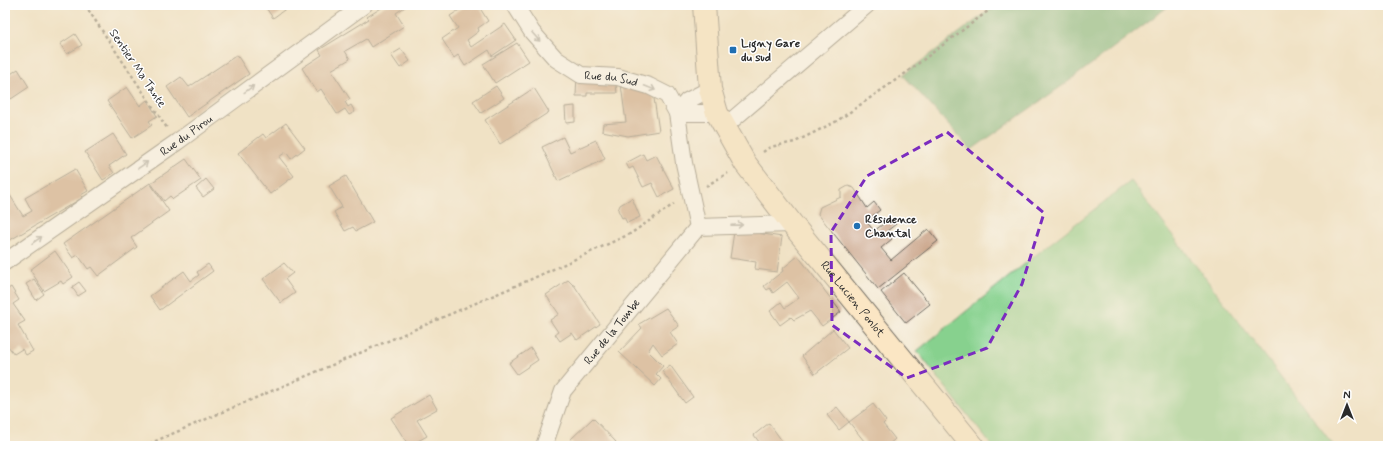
<svg xmlns="http://www.w3.org/2000/svg" width="1393" height="451" font-family="Mynerve,sans-serif">
<style>
.green{fill:#87d18e;stroke:#597e5c}
.forest{fill:#6db379;stroke:#4c6f52}
.building{fill:#c59b7d}
.lines{fill:none;stroke-linecap:round;stroke-linejoin:round}
.minor-casing{stroke:#706b61;stroke-width:18}
.secondary-casing{stroke:#706b61;stroke-width:24}
.path{stroke:#706b61;stroke-width:2.5;stroke-dasharray:3 3;stroke-linecap:butt}
.minor{stroke:#fff;stroke-width:16}
.secondary{stroke:#fbe6c4;stroke-width:22}
.oneway{stroke:#a0a0a0}
.marked{fill:none;stroke:#7b2cbf;stroke-width:3;stroke-dasharray:8 5;stroke-linejoin:round}
.poi-dot{fill:#1f6fb2;stroke:#fff;stroke-width:1.5}
.labels{text-anchor:middle;stroke-width:3;stroke-linejoin:round;paint-order:stroke}
.poi-label{font-size:12px;font-weight:bold;fill:#2b2b2b;stroke:#fff;text-anchor:start}
.street-label{font-size:12px;fill:#2b2b2b;stroke:#fff}
</style>
<rect width="100%" height="100%" fill="#fff"/>
<filter id="ink" filterUnits="userSpaceOnUse"><feTurbulence type="fractalNoise" baseFrequency=".025" numOctaves="2"/><feDisplacementMap in="SourceGraphic" scale="8" xChannelSelector="R" yChannelSelector="G"/><feConvolveMatrix kernelMatrix="1 2 1 2 8 2 1 2 1" color-interpolation-filters="sRGB"/></filter>
<filter id="wash" filterUnits="userSpaceOnUse"><feTurbulence type="fractalNoise" baseFrequency=".012" numOctaves="4" result="noise"/><feDisplacementMap in="SourceGraphic" scale="16" xChannelSelector="R" yChannelSelector="G"/><feGaussianBlur stdDeviation="0.9" result="paint"/><feColorMatrix in="noise" values="0 0 0 0 0 0 0 0 0 0 0 0 0 0 0 0 0 1.4 0 .05"/><feComposite in="paint" operator="in"/></filter>
<g filter="url(#wash)">
<rect width="100%" height="100%" fill="#f0e2c5"/>
<!-- green -->
<path class="green" d="M1131 181 1334 446H992L917 351 1052 242Z"/>
<!-- forest -->
<path class="forest" d="M996 5H1170L1069 81 971 150 903 75Z"/>
<g id="blocks">
<!-- building -->
<path class="building" d="M264 5H291L273 18Z
M386 5H408L396 13 404 26 371 47 366 39 345 51 350 59 331 70 350 99 345 102 348 107 351 105 355 112 349 115 345 109 337 114 321 89 317 92 302 68 322 55 319 50 369 19 367 17Z
M467 5H478L488 21 478 28 479 31 467 40 471 47 505 24 516 40 492 56 489 50 465 66 458 55 454 58 442 39 458 28 450 16Z
M75 34 82 45 67 54 60 44Z
M517 43 529 61 495 83 483 64Z
M401 49 410 61 400 68 391 55Z
M237 55 249 74 187 117 167 87 181 77 189 87Z
M18 69 29 87 11 99 5 89V78Z
M577 74 587 79 616 85 617 93H587V96H576Z
M621 85 653 92 659 131 628 136 602 131 603 124 626 122Z
M496 86 504 98 481 113 473 101Z
M127 87 140 106 147 100 157 116 149 121 152 125 132 138 107 101Z
M534 88 549 112 500 144 485 120Z
M575 106V122L566 123 565 107Z
M286 123 305 148 291 159 286 152 279 157 294 176 270 194 238 153 263 134 266 138Z
M113 134 126 154 109 166 114 173 103 180 85 152Z
M563 137 570 152 596 140 605 159 558 181 542 147Z
M643 154 646 160 656 155 674 189 659 197 652 183 643 187 633 167 629 169 626 163Z
M186 159 201 180 173 199 170 196 164 201 151 183Z
M75 169 88 191 81 195 82 198 5 243V194L8 192 23 216 32 211 25 198Z
M346 176 373 222 356 231 353 227 345 231 334 212 342 207 329 186Z
M206 179 214 189 203 197 196 188Z
M150 183 169 211 131 238 137 247 98 276 91 267 88 269 78 255 73 258 63 244Z
M848 186 854 188 867 208 874 202 880 210 866 221 874 231 891 218 896 224 887 231V233L892 239 881 248 891 260 928 229 938 241 878 289 818 214 820 207 841 197V190Z
M632 198 640 217 627 223 624 217 622 218 618 210 620 205Z
M744 231 782 237 777 272 755 269 756 262 730 258 734 232Z
M55 251 73 277 63 284 61 281 44 291 30 270Z
M798 256 841 312 822 326 810 311 794 320 791 317 780 325 770 311 781 302 785 308 799 298 787 282 773 293 770 288 767 290 764 286 783 271 782 269Z
M284 263 293 273 285 279 295 293 281 303 263 279Z
M208 264 213 271 160 310 150 296 184 271 191 281 199 275 197 272Z
M904 273 930 304 906 323 881 292Z
M34 279 44 294 36 300 26 284Z
M568 280 573 285H574L600 324 577 340 572 333 560 341 555 334 558 332 550 320 559 314 546 295Z
M79 282 86 291 78 296 72 287Z
M11 287 19 300 13 304 25 321 18 325 33 351 26 355 22 349 14 354 5 342V291Z
M666 308 679 326 670 332 678 344 662 355 653 343 648 351 663 366 656 374 661 379 655 386 619 352 642 328 639 324Z
M833 329 848 348 815 374 802 356Z
M531 348 538 360 517 374 509 363Z
M670 365 693 397 685 403 662 371Z
M429 395 437 409 417 420 427 436 409 446 391 418Z
M873 404 886 421 883 424 895 439 887 446H868L849 422Z
M837 407 849 422 839 430 827 415Z
M593 418 616 442 612 446H575L570 440Z
M769 423 782 441 775 446H762L754 435Z"/>
</g>
</g>
<g filter="url(#ink)">
<use href="#blocks" fill-opacity="0" stroke="#706b61" stroke-width="1"/>
<g class="lines">
<defs>
<g id="minor">
<path id="s1" d="M515 5 532 32 556 59 581 75 618 77 649 86 667 95 677 113 684 163 698 227"/>
<path d="M677 113 687 101 710 89"/>
<path d="M677 113H717"/>
<path d="M724 127 867 5"/>
<path d="M698 227 792 224"/>
<path id="s2" d="M5 262 177 142 364 5"/>
<path id="s3" d="M544 446 563 391 698 227"/>
</g>
<g id="secondary">
<path id="s4" d="M704 5 710 89 717 113 745 163 792 224 973 446"/>
</g>
</defs>
<!-- minor casing -->
<use href="#minor" class="minor-casing"/>
<!-- secondary casing -->
<use href="#secondary" class="secondary-casing"/>
<!-- path -->
<path class="path" d="M85 5 167 128
M763 152 770 147 795 142 837 121 903 75 996 5
M706 186 728 173
M144 446 527 281 630 234 674 204"/>
<!-- minor -->
<use href="#minor" class="minor"/>
<!-- secondary -->
<use href="#secondary" class="secondary"/>
</g>
<!-- one-way arrows -->
<defs><path id="oneway-shaft" d="M-6 0H5M1.5-3L5.5 0L1.5 3" fill="none" stroke-width="1.6" stroke-linecap="round" stroke-linejoin="round"/></defs>
<g class="oneway">
<use href="#oneway-shaft" transform="translate(536 37) rotate(48)"/>
<use href="#oneway-shaft" transform="translate(650 88) rotate(22)"/>
<use href="#oneway-shaft" transform="translate(249 89) rotate(-36)"/>
<use href="#oneway-shaft" transform="translate(143 165) rotate(-35)"/>
<use href="#oneway-shaft" transform="translate(737 225) rotate(-2)"/>
<use href="#oneway-shaft" transform="translate(37 240) rotate(-35)"/>
</g>
</g>
<!-- marked area -->
<path d="M0 0H1393V451H0ZM947 132 1044 213 1022 284 987 348 907 378 832 325 831 232 867 176Z" fill="#f0e2c5" fill-opacity=".55" fill-rule="evenodd"/>
<path class="marked" d="M947 132 1044 213 1022 284 987 348 907 378 832 325 831 232 867 176Z"/>
<!-- markers -->
<g class="poi-dot">
<rect x="729" y="46" width="8" height="8" rx="2"/>
<circle cx="857" cy="226" r="4"/>
</g>
<g class="labels">
<!-- poi labels -->
<g class="poi-label">
<text x="741" y="47">Ligny Gare<tspan x="741" dy="14">du sud</tspan></text>
<text x="865" y="223">Résidence<tspan x="865" dy="14">Chantal</tspan></text>
</g>
<!-- street labels -->
<g class="street-label">
<text transform="translate(138 68) rotate(56)" y="4">Sentier Ma Tante</text>
<text dy="4" stroke="none"><textPath href="#s1" startOffset="128">Rue du Sud</textPath></text>
<text dy="4" stroke="none"><textPath href="#s2" startOffset="221">Rue du Pirou</textPath></text>
<text dy="4" stroke="none"><textPath href="#s4" startOffset="340">Rue Lucien Ponlot</textPath></text>
<text dy="4" stroke="none"><textPath href="#s3" startOffset="135">Rue de la Tombe</textPath></text>
</g>
</g>
<!-- margin -->
<rect width="1393" height="451" fill="none" stroke="#fff" stroke-width="20"/>
<!-- north arrow -->
<g transform="translate(1347 405)" stroke="#ffffff" stroke-width="3" paint-order="stroke">
<path d="M0-3L7 15L0 10L-7 15Z" fill="#2b2b2b"/>
<text y="-6" font-size="11" font-weight="bold" text-anchor="middle" fill="#2b2b2b">N</text>
</g>
</svg>
